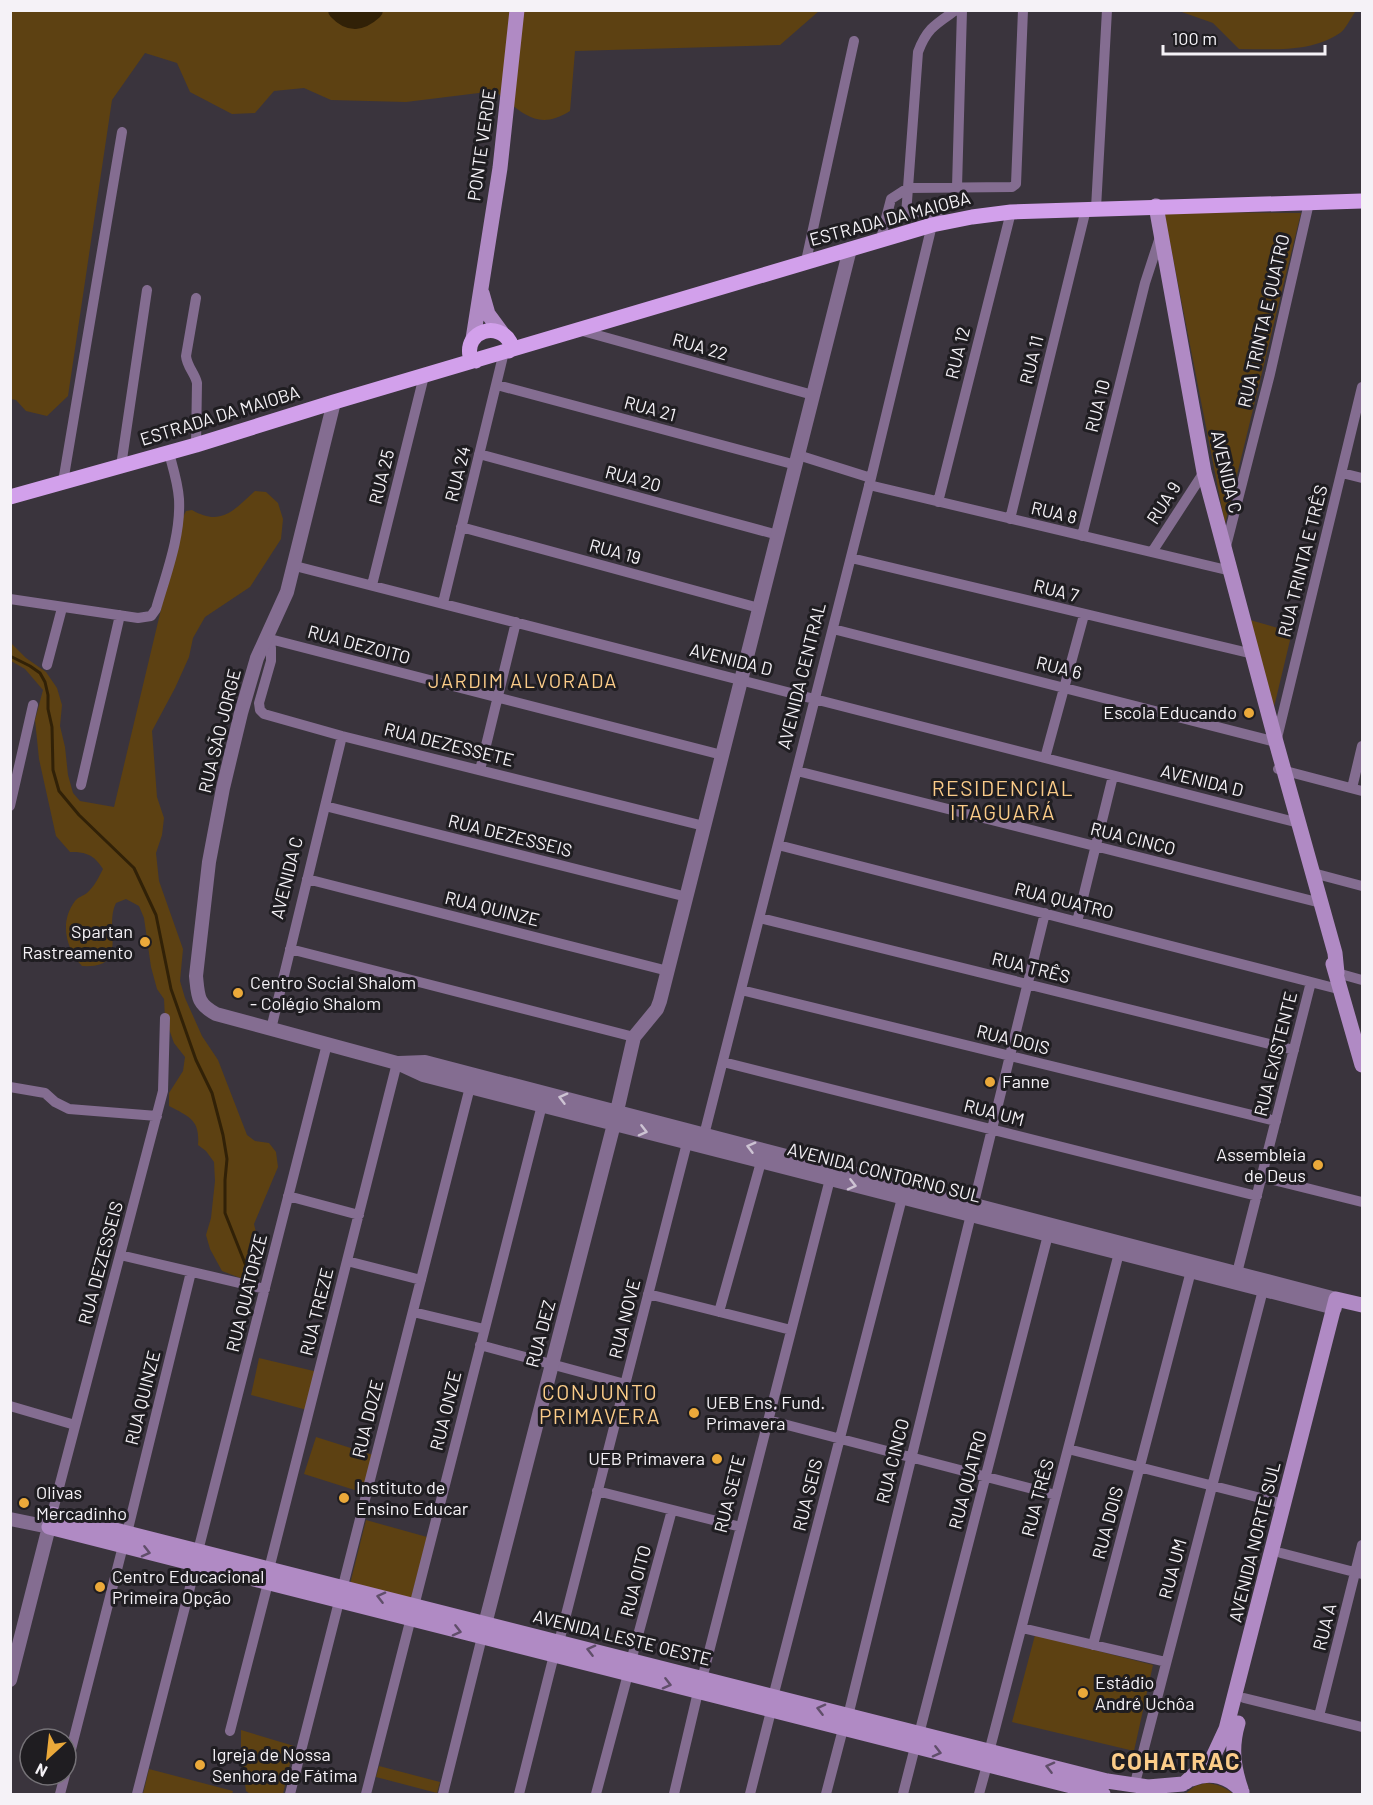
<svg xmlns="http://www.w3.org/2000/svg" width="1373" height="1805" font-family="Barlow,sans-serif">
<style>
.green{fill:#5d4112}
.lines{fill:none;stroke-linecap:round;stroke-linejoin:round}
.stream{stroke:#312107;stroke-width:3}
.river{stroke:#312107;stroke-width:20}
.minor{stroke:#846d91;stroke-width:10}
.tertiary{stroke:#846d91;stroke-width:14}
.secondary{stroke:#b08ac4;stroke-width:15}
.primary{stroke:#d2a0eb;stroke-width:15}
.oneway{stroke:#cdc3d3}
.oneway2{stroke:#604e6a}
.poi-dot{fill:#eba93a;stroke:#1f1d21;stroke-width:2}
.labels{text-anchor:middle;stroke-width:6;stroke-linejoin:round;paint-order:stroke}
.street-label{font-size:18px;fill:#f5f2f7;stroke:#1f1d21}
.poi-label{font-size:18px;fill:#f5f2f7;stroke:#1f1d21;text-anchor:start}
.neighbourhood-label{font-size:20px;letter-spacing:1.5px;fill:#fbcc89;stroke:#1f1d21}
.quarter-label{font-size:21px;letter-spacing:1.5px;fill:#fbcc89;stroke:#1f1d21}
.district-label{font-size:24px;font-weight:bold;letter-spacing:1.5px;fill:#fbcc89;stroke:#1f1d21}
</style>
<rect width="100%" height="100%" fill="#3a343d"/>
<!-- green -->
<path class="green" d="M1144 10H1356V11C1351 17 1346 29 1340 33 1310 53 1273 49 1239 49L1213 23 1179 11 1144 12Z
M10 11H819L780 45 575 51 570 111C537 132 521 112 495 91L406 102 331 100 304 88 274 91 255 113 232 114 190 92 177 63 145 53 112 100 68 396 47 416 26 411 16 400 11 399Z
M1164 212 1301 213 1225 524Z
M255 491 266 492 278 503 283 519 281 539 250 587 205 617 193 638 189 657 175 688 152 731 157 797 164 818 162 835 156 853 159 881 183 949 180 981 185 998 202 1036 218 1060 247 1135 255 1141 269 1143 276 1152 278 1167 254 1224 261 1253 260 1269 251 1282 222 1271 210 1249 206 1235 211 1218 215 1181 214 1162 206 1151 198 1145C200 1120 190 1117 169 1106V1093L183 1071 185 1057 174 1043 165 1018 164 999 157 989 151 967 144 918 139 906 126 899 116 903C103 928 131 969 82 966 66 949 59 922 75 901 78 897 83 896 87 893 94 887 99 877 103 869 94 855 87 852 70 852L56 836 39 759 35 720 43 690 25 669 11 661V643L26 658 46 672 57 688 62 705 60 726 65 747 68 775 73 793 80 801 114 807 183 517 186 511 192 510C221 527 234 510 255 491Z
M1250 620 1292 632 1274 707Z
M259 1358 318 1372 307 1410 251 1395Z
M316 1437 376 1456 364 1493 304 1474Z
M366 1520 427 1537 411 1599 350 1584Z
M1035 1635 1153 1665 1134 1751 1012 1722Z
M241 1730 294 1746 283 1794H250L246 1791 241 1758Z
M379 1766 440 1782 437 1793 376 1777Z
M149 1769 233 1791 232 1794H143Z
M1206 1783C1217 1784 1225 1787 1233 1794H1185L1195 1786Z"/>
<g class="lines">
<!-- stream -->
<path class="stream" d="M10 656 30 666 40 673 45 682 48 695V709L52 727 53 770 59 791 79 815 134 868 156 915 171 989 196 1060 212 1093 223 1135 227 1159 225 1180V1213L248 1271"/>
<!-- river -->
<path class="river" d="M338 10C350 23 361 21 373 10"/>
<!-- minor -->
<path class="minor" d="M957 187 962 10
M1096 208 1107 10
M906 215 918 52C927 28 936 24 956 10
M885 222 891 199 908 188 1012 187 1016 184 1023 10
M881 240 884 225 891 218 923 211 930 213 945 222
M806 261 854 41
M579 330 813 395
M497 385 796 465
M196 445 197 383C195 373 187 367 186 356L196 298
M479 454 778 535
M798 455 871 478
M121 466 147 290
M1342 473 1362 478
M63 482 122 132
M869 485 1231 571
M938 502 1011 212
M1010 519 1086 209
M461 527 759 608
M1082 536 1145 283 1160 237
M1225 550 1270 374 1309 203
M1152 552 1204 472
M851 558 1253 654
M295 566 1299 823
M372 585 424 376
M10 599 138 618 151 616 156 609C166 574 181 536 179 499 178 483 173 468 169 453
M443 603 504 352
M833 629 1276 742 1362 387
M266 638 271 648V661L259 703 260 710 264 714 342 736 704 826
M266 638 722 755
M47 665 62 608
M1045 758 1084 615
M1278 769 1362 791
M480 770 516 622
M797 771 1321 903
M81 785 120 615
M1352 788 1362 746
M10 806 33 705
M325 806 687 897
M778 845 1342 990
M1313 873 1362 886
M307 879 668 971
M760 918 1294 1050
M1077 922 1113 776
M290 949 634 1037
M1337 973 1362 980
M741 990 1276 1121
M271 1029 342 736
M723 1062 1257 1196
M10 1087 45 1093 55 1102 69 1109 157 1116
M704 1135 871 478 932 225
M1262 1177 1362 1202
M288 1196 359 1215
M120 1255 265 1289
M347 1261 421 1280
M1237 1273 1311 982
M648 1294 791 1330
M413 1312 484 1329
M719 1312 761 1162
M480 1345 625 1384
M10 1406 75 1425
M768 1420 1056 1495
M1068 1449 1284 1504
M597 1491 741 1527
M52 1514 163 1091 165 1018
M127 1533 191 1272
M198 1551 327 1044
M1281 1553 1362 1574
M269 1569 397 1063
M1022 1628 1166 1662
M559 1642 687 1143
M1093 1645 1191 1271
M631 1661 672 1510
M702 1679 830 1179
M773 1697 902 1198
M1244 1698 1362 1727
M848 1716 1045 913
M1319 1716 1362 1545
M230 1731 268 1583
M919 1734 1048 1235
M989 1752 1119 1253
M66 1769 123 1546
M1134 1787 1263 1290
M60 1794 65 1775
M137 1794 196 1564
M290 1794 470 1087
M366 1794 542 1105
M443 1794 482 1637
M519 1794 554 1655
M596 1794 628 1674
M674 1794 698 1692
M750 1794 771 1711
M826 1794 843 1729
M903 1794 915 1747
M979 1794 987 1765"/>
<!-- tertiary -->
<path class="tertiary" d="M334 402 287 592 257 658 241 713 223 788 209 862 196 976C198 996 197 1004 216 1014L397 1063 423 1075 1335 1308
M399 1063 425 1062 1336 1299
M10 1519 49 1527
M483 1632 614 1124 634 1037 657 1009 660 1001 850 249
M10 1680 51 1519"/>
<!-- secondary -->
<path class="secondary" d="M1156 206 1204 472 1276 742 1335 953 1337 973
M482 293 488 314 502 333
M473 339 500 168 517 10
M1333 964 1362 1065
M52 1514 1107 1781 1148 1787 1183 1784
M49 1527 1103 1794
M1238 1723C1231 1746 1233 1766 1241 1789
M1192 1779C1210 1771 1230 1776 1242 1792
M1186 1782 1213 1757 1226 1729 1336 1299 1362 1305"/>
<!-- primary -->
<path class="primary" d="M476 361 470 356C465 331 498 321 510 342L509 351
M10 497 196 445 334 402 932 225 972 217 1011 212 1362 201"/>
</g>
<!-- one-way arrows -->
<defs><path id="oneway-chevron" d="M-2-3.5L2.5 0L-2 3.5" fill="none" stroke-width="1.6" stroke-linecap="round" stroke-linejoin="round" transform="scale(1.5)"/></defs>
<g class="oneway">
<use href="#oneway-chevron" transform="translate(563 1098) rotate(-165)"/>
<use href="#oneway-chevron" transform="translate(643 1131) rotate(14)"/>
<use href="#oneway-chevron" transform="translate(751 1147) rotate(-165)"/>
<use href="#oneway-chevron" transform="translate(852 1185) rotate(14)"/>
</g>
<g class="oneway2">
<use href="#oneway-chevron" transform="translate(146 1552) rotate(14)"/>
<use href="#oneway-chevron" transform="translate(381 1597) rotate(-166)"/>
<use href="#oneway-chevron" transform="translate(457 1631) rotate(14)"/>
<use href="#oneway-chevron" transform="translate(591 1650) rotate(-166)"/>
<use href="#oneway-chevron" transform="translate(667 1684) rotate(14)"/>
<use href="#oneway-chevron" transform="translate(821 1709) rotate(-166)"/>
<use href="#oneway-chevron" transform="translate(937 1752) rotate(14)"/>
<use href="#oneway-chevron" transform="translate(1050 1767) rotate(-166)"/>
</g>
<!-- markers -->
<g class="poi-dot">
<circle cx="1249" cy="713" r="6"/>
<circle cx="145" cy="942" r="6"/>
<circle cx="238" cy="993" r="6"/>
<circle cx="990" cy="1082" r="6"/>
<circle cx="1318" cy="1165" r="6"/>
<circle cx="694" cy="1413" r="6"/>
<circle cx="717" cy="1459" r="6"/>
<circle cx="344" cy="1498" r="6"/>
<circle cx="24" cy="1503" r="6"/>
<circle cx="100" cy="1587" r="6"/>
<circle cx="1083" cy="1693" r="6"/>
<circle cx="200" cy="1765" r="6"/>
</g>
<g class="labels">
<!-- street labels -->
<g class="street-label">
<text transform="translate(482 145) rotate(-82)" y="6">PONTE VERDE</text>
<text transform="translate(890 219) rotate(-15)" y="6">ESTRADA DA MAIOBA</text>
<text transform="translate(1264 321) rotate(-77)" y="6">RUA TRINTA E QUATRO</text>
<text transform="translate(700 347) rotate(16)" y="6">RUA 22</text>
<text transform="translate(958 353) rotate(-76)" y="6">RUA 12</text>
<text transform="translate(1032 360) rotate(-76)" y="6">RUA 11</text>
<text transform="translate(1098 406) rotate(-76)" y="6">RUA 10</text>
<text transform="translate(650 409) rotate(15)" y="6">RUA 21</text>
<text transform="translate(220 416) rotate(-17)" y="6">ESTRADA DA MAIOBA</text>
<text transform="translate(1226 472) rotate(77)" y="6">AVENIDA C</text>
<text transform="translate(458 474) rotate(-76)" y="6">RUA 24</text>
<text transform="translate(382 477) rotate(-76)" y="6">RUA 25</text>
<text transform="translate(633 479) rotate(15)" y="6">RUA 20</text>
<text transform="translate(1164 503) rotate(-57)" y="6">RUA 9</text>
<text transform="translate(1054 513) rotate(13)" y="6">RUA 8</text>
<text transform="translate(615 552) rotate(15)" y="6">RUA 19</text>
<text transform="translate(1303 561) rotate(-76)" y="6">RUA TRINTA E TRÊS</text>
<text transform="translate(1056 591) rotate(14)" y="6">RUA 7</text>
<text transform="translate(359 645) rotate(15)" y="6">RUA DEZOITO</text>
<text transform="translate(731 660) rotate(14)" y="6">AVENIDA D</text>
<text transform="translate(1059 668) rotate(14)" y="6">RUA 6</text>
<text transform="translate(802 676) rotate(-76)" y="6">AVENIDA CENTRAL</text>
<text transform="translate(220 731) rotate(-76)" y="6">RUA SÃO JORGE</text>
<text transform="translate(449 745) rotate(14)" y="6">RUA DEZESSETE</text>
<text transform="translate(1202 781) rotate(14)" y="6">AVENIDA D</text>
<text transform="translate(510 836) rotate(14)" y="6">RUA DEZESSEIS</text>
<text transform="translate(1133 839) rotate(14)" y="6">RUA CINCO</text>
<text transform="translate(287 878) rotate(-76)" y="6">AVENIDA C</text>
<text transform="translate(1064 901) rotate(14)" y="6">RUA QUATRO</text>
<text transform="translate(492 909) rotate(14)" y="6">RUA QUINZE</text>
<text transform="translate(1031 968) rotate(14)" y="6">RUA TRÊS</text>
<text transform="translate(1013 1040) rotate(14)" y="6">RUA DOIS</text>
<text transform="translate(1276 1054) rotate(-76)" y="6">RUA EXISTENTE</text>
<text transform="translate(994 1113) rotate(14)" y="6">RUA UM</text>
<text transform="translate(884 1173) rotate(14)" y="6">AVENIDA CONTORNO SUL</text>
<text transform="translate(101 1263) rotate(-75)" y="6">RUA DEZESSEIS</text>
<text transform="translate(247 1293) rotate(-76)" y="6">RUA QUATORZE</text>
<text transform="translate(317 1312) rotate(-76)" y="6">RUA TREZE</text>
<text transform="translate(625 1319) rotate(-76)" y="6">RUA NOVE</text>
<text transform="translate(541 1334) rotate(-75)" y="6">RUA DEZ</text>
<text transform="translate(143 1398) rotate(-76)" y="6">RUA QUINZE</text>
<text transform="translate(446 1411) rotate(-76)" y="6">RUA ONZE</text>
<text transform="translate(368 1419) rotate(-76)" y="6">RUA DOZE</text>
<text transform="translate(893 1461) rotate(-76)" y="6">RUA CINCO</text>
<text transform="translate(968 1480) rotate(-75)" y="6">RUA QUATRO</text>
<text transform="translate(730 1494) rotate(-76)" y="6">RUA SETE</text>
<text transform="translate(808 1495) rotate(-76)" y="6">RUA SEIS</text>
<text transform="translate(1038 1498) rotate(-75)" y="6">RUA TRÊS</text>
<text transform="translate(1108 1523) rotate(-75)" y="6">RUA DOIS</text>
<text transform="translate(1255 1542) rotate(-76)" y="6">AVENIDA NORTE SUL</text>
<text transform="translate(1173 1569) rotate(-75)" y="6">RUA UM</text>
<text transform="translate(636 1581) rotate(-75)" y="6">RUA OITO</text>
<text transform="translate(1325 1627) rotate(-76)" y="6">RUA A</text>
<text transform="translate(622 1638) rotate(14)" y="6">AVENIDA LESTE OESTE</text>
</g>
<!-- poi labels -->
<g class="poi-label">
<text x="1237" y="719" text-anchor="end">Escola Educando</text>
<text x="133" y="938" text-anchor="end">Spartan<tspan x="133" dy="21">Rastreamento</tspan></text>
<text x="250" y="989">Centro Social Shalom<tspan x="250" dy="21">- Colégio Shalom</tspan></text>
<text x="1002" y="1088">Fanne</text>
<text x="1306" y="1161" text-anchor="end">Assembleia<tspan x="1306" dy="21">de Deus</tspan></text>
<text x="706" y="1409">UEB Ens. Fund.<tspan x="706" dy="21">Primavera</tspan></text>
<text x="705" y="1465" text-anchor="end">UEB Primavera</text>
<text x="356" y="1494">Instituto de<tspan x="356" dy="21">Ensino Educar</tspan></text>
<text x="36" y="1499">Olivas<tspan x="36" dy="21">Mercadinho</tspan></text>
<text x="112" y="1583">Centro Educacional<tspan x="112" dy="21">Primeira Opção</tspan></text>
<text x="1095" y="1689">Estádio<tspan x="1095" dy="21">André Uchôa</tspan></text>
<text x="212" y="1761">Igreja de Nossa<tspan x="212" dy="21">Senhora de Fátima</tspan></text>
</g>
<!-- neighbourhood labels -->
<g class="neighbourhood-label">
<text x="523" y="688">JARDIM ALVORADA</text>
</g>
<!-- quarter labels -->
<g class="quarter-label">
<text x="1003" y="796">RESIDENCIAL<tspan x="1003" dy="24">ITAGUARÁ</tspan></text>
<text x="600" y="1400">CONJUNTO<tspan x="600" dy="24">PRIMAVERA</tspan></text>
</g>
<!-- district labels -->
<g class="district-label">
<text x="1176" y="1770">COHATRAC</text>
</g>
</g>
<!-- border -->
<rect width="1373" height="1805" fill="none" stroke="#f5f2f7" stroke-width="24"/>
<!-- north arrow -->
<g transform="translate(48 1757) rotate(207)"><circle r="28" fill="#1f1d21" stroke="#757277" stroke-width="1.5"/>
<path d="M0-4.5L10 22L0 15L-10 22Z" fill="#eba93a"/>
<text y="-9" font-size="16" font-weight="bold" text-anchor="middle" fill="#f5f2f7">N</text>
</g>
<!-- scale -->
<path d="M1163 45v9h162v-9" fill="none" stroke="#f5f2f7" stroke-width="3"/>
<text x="1172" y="45" font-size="18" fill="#f5f2f7" stroke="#1f1d21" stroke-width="4.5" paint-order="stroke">100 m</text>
</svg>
